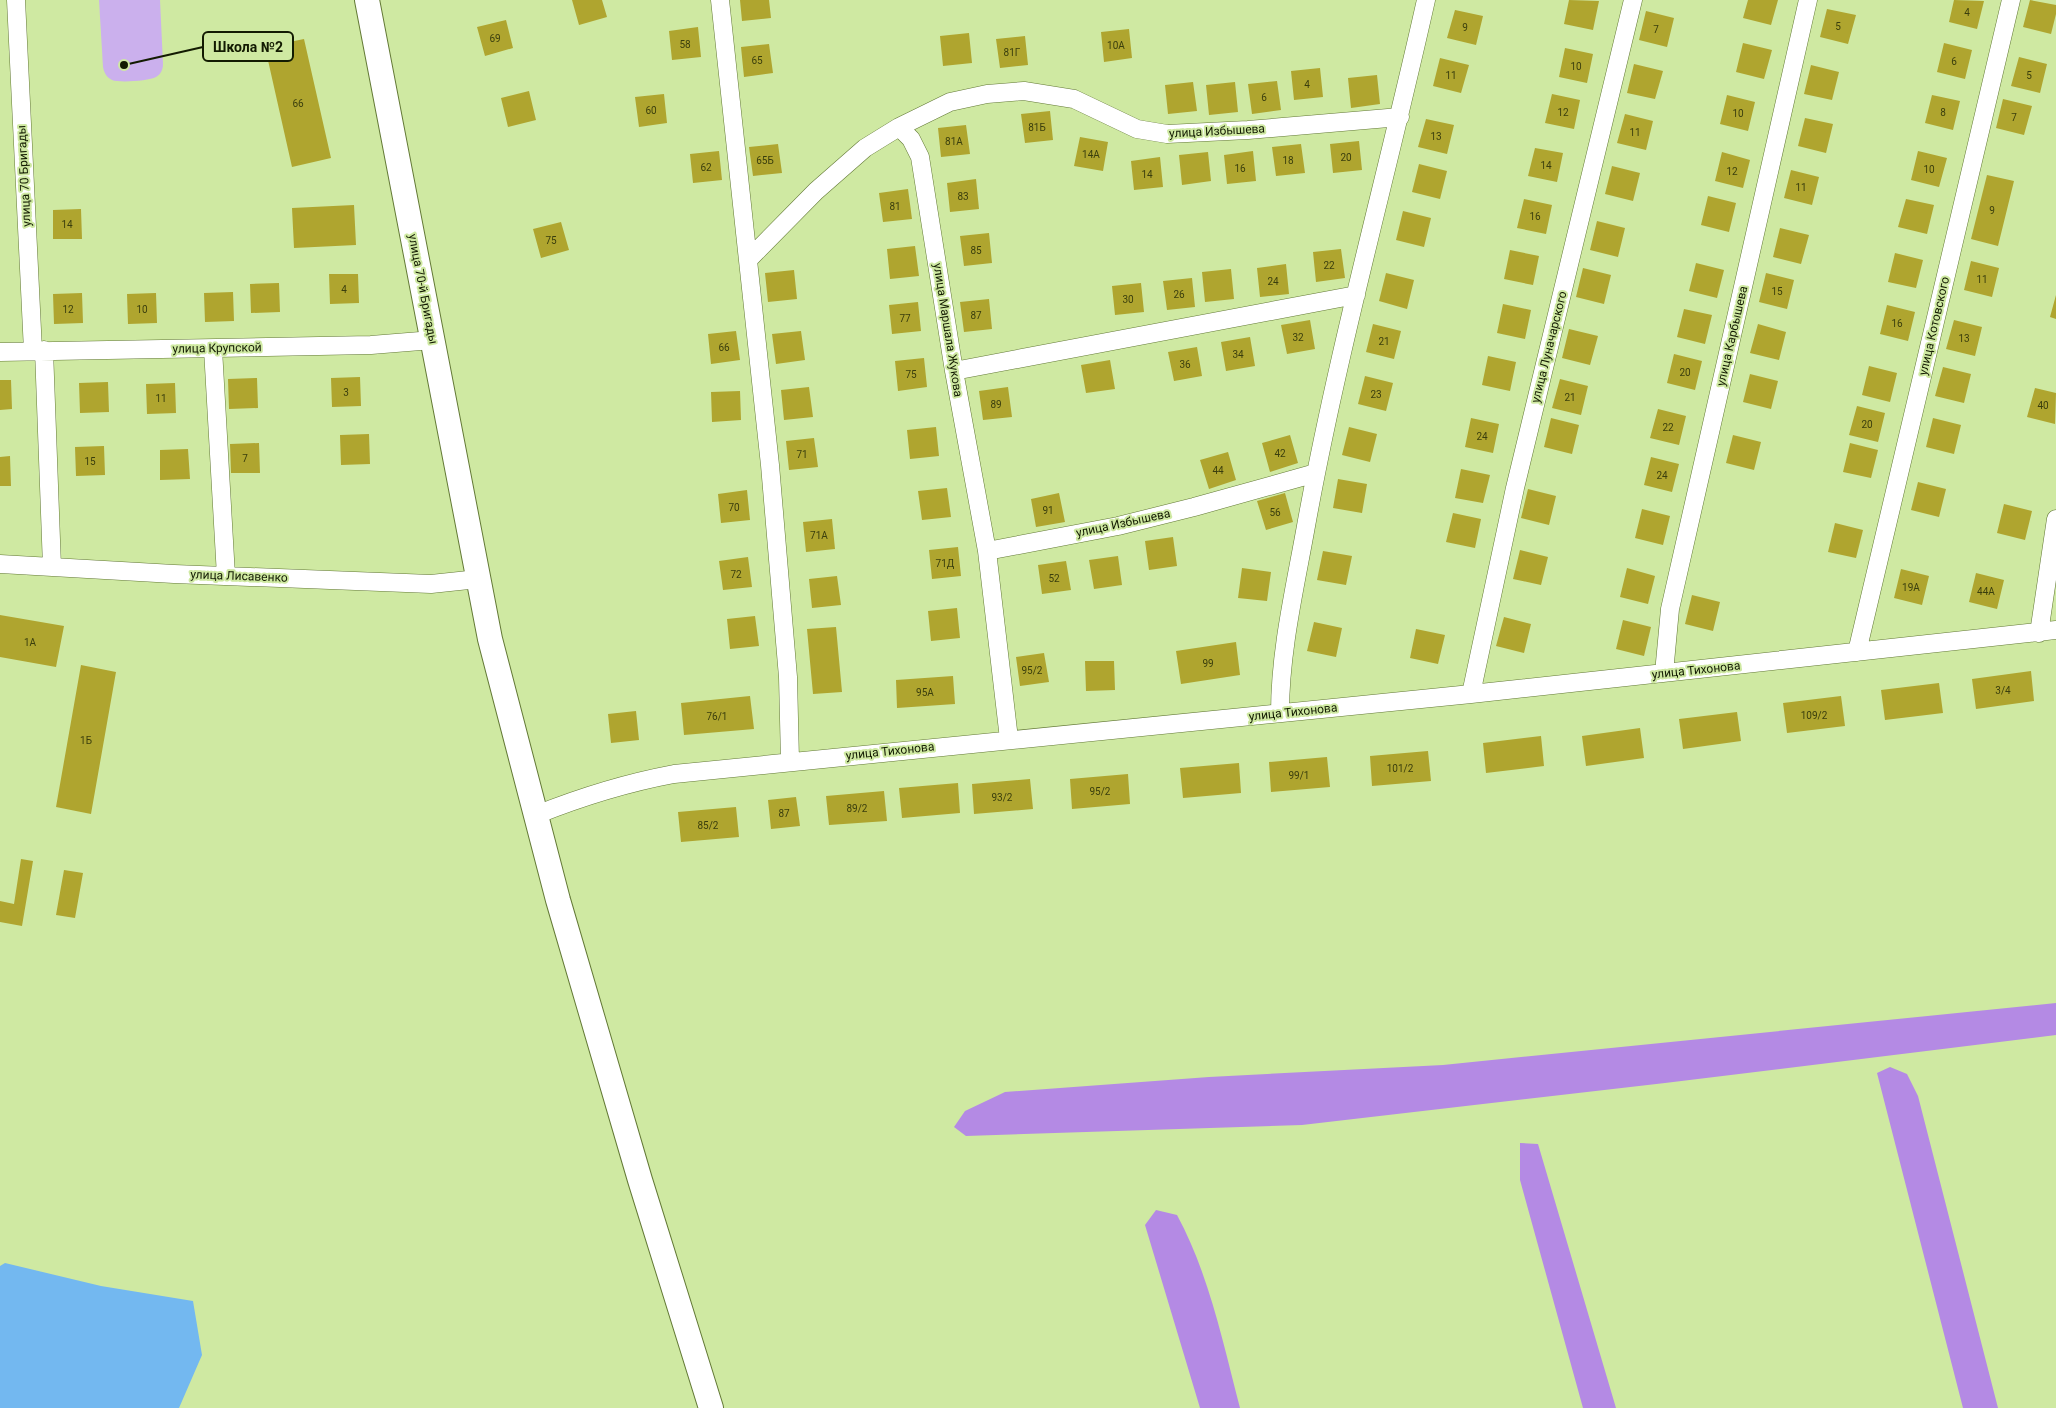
<svg xmlns="http://www.w3.org/2000/svg" width="2056" height="1408" font-family="Roboto,sans-serif">
<style>
.green{fill:#cbb0ed}
.forest{fill:#b48ae4}
.water{fill:#73b8f0}
.building{fill:#afa52f}
.lines{fill:none;stroke-linecap:round;stroke-linejoin:round}
.minor-casing{stroke:#637936;stroke-width:19}
.secondary-casing{stroke:#637936;stroke-width:26}
.minor{stroke:#fff;stroke-width:18}
.secondary{stroke:#fff;stroke-width:24}
.labels{text-anchor:middle;stroke-width:4;stroke-linejoin:round;paint-order:stroke}
.number-label{font-size:10px;fill:#3a3e0d}
.street-label{font-size:12px;fill:#131b02;stroke:#cfe9a2}
.leader{fill:none;stroke:#131b02;stroke-width:2}
.callout-dot{fill:#131b02;stroke:#cfe9a2;stroke-width:2}
.callout{fill:#cfe9a2;stroke:#131b02;stroke-width:2}
.callout-label{font-size:14px;text-anchor:middle;font-weight:bold;fill:#131b02}
</style>
<rect width="100%" height="100%" fill="#cfe9a2"/>
<!-- green -->
<path class="green" d="M99 0H160L163 64C163 69 161 74 156 77 149 81 119 83 112 80 106 77 104 72 103 67Z"/>
<!-- forest -->
<path class="forest" d="M2056 1003V1035L1665 1083 1302 1125 966 1136 954 1127 965 1111 1005 1092 1209 1077 1443 1065Z
M1890 1067 1907 1074 1918 1096 1998 1408H1963L1877 1073Z
M1520 1143 1538 1144 1616 1408H1583L1520 1180Z
M1156 1210 1177 1215C1209 1274 1223 1343 1240 1408H1200L1145 1225Z"/>
<!-- water -->
<path class="water" d="M5 1263 101 1286 193 1301 202 1355 179 1408H0V1266Z"/>
<!-- building -->
<path class="building" d="M572 0H602L607 17 579 25Z
M740 0H769L771 18 742 21Z
M1569 0 1599 1 1593 30 1564 24Z
M1748 0H1778L1771 25 1743 18Z
M1954 0 1984 1 1977 29 1949 22Z
M2030 0 2056 5V14L2051 34 2023 27Z
M1827 9 1856 15 1848 44 1820 37Z
M1455 10 1483 16 1476 45 1447 38Z
M1646 11 1674 18 1667 47 1639 40Z
M506 20 513 48 485 56 477 27Z
M698 27 701 57 672 60 669 31Z
M1129 29 1132 58 1104 62 1101 32Z
M969 33 972 63 943 66 940 36Z
M1025 36 1028 65 1000 68 996 39Z
M304 39 331 158 292 167 265 47Z
M1743 43 1772 50 1764 79 1736 72Z
M1944 43 1972 50 1965 79 1937 72Z
M769 44 773 73 744 77 741 47Z
M1565 48 1593 54 1587 83 1559 77Z
M2019 57 2047 64 2040 93 2011 86Z
M1440 58 1469 65 1461 93 1433 86Z
M1634 64 1663 71 1655 99 1627 93Z
M1811 65 1839 72 1832 100 1804 94Z
M1320 68 1323 97 1294 100 1291 71Z
M1377 75 1380 104 1351 108 1348 78Z
M1277 81 1281 110 1252 114 1248 84Z
M1193 82 1197 111 1168 114 1165 85Z
M1235 82 1238 112 1209 115 1206 85Z
M529 91 536 120 508 127 501 98Z
M664 94 667 123 639 127 635 97Z
M1552 94 1580 100 1574 129 1545 123Z
M1727 95 1755 102 1748 131 1720 124Z
M1932 95 1960 101 1953 130 1925 123Z
M2003 99 2032 106 2024 135 1996 128Z
M1050 111 1053 140 1025 143 1021 114Z
M1625 114 1653 121 1646 150 1617 143Z
M1805 118 1833 124 1826 153 1798 146Z
M1426 119 1454 125 1447 154 1418 147Z
M966 125 970 154 941 157 938 128Z
M1080 137 1108 142 1103 171 1074 166Z
M1359 141 1362 170 1333 173 1330 144Z
M778 144 782 173 753 176 749 147Z
M1301 144 1305 173 1276 176 1272 147Z
M1535 148 1563 153 1557 182 1528 176Z
M719 151 722 180 693 183 690 154Z
M1253 151 1256 181 1227 184 1224 155Z
M1918 151 1947 158 1939 187 1911 180Z
M1208 152 1211 181 1182 185 1179 155Z
M1722 152 1750 160 1743 188 1715 181Z
M1160 157 1163 187 1134 190 1131 161Z
M1419 164 1447 171 1440 199 1412 192Z
M1612 166 1640 173 1633 201 1605 194Z
M1791 170 1819 177 1812 205 1784 198Z
M1987 175 2014 181 1998 246 1971 239Z
M976 179 979 209 950 212 947 183Z
M908 189 912 219 883 222 879 193Z
M1708 196 1736 203 1729 232 1701 225Z
M1524 199 1552 205 1546 234 1517 228Z
M1906 199 1934 205 1927 234 1898 227Z
M354 205 356 245 294 248 292 208Z
M81 209 82 239H53V210Z
M1403 211 1431 218 1424 247 1396 240Z
M1597 221 1625 228 1618 257 1590 250Z
M561 222 569 250 541 258 533 229Z
M1780 228 1809 235 1801 264 1773 257Z
M989 233 992 263 964 266 960 236Z
M915 246 919 276 890 279 887 249Z
M1341 249 1345 278 1316 282 1313 252Z
M1510 250 1539 256 1533 285 1504 279Z
M1895 253 1923 260 1916 288 1888 282Z
M1971 261 1999 268 1992 297 1964 290Z
M1696 263 1724 270 1717 298 1689 291Z
M1286 264 1289 294 1260 297 1257 268Z
M1583 268 1611 275 1604 304 1576 297Z
M1231 269 1234 299 1205 302 1202 272Z
M794 270 797 299 768 302 765 273Z
M1386 273 1414 280 1407 309 1379 301Z
M1766 273 1794 280 1787 309 1759 302Z
M329 274H358L359 303 330 304Z
M1192 278 1195 307 1167 310 1163 281Z
M279 283 280 312 251 313 250 284Z
M1141 283 1144 312 1115 315 1112 286Z
M233 292 234 321 205 322 204 293Z
M82 293 83 323 54 324 53 294Z
M156 293 157 323 128 324 127 294Z
M2056 295V319L2050 317Z
M989 299 992 329 964 332 960 302Z
M918 302 921 331 892 334 889 305Z
M1503 304 1531 310 1525 339 1497 333Z
M1887 305 1915 312 1908 341 1880 334Z
M1684 309 1712 315 1705 344 1677 337Z
M1310 320 1315 349 1287 354 1281 325Z
M1954 320 1982 327 1975 356 1946 349Z
M1373 324 1401 331 1394 359 1366 352Z
M1758 324 1786 332 1779 360 1750 353Z
M1569 329 1598 336 1590 365 1562 358Z
M736 331 740 360 711 364 708 334Z
M801 331 805 360 776 364 772 334Z
M1250 337 1255 366 1226 371 1221 342Z
M1197 347 1202 376 1174 381 1168 352Z
M1674 354 1702 361 1695 390 1667 383Z
M1488 356 1516 362 1510 391 1482 385Z
M924 358 927 387 898 391 895 361Z
M1110 360 1115 389 1086 393 1081 365Z
M1869 366 1897 373 1890 402 1862 395Z
M1943 367 1971 374 1964 403 1935 396Z
M1750 374 1778 381 1771 409 1743 402Z
M1365 376 1393 383 1386 411 1358 404Z
M360 377 361 406 332 407 331 378Z
M257 378 258 408 229 409 228 379Z
M1560 379 1588 386 1581 415 1552 408Z
M0 380H11L12 409 0 410Z
M108 382 109 412 80 413 79 383Z
M175 383 176 413 147 414 146 384Z
M809 387 813 417 784 420 781 390Z
M1008 387 1012 417 983 420 979 391Z
M2035 388 2056 393 2055 424 2027 417Z
M740 391 741 420 712 422 711 392Z
M1857 406 1885 413 1878 442 1849 435Z
M1658 409 1686 416 1679 445 1650 438Z
M1471 418 1499 424 1493 453 1465 447Z
M1551 418 1579 425 1572 454 1544 447Z
M1933 418 1961 425 1954 454 1926 447Z
M936 427 939 456 910 459 907 430Z
M1349 427 1377 434 1370 462 1342 455Z
M369 434 370 464 341 465 340 435Z
M1290 435 1298 463 1270 472 1262 443Z
M1733 435 1761 442 1754 470 1726 463Z
M814 438 818 467 789 470 786 441Z
M259 443 260 473H231L230 444Z
M1850 443 1878 450 1871 478 1843 472Z
M104 446 105 475 76 476 75 447Z
M188 449 190 479 160 480V450Z
M1228 452 1236 480 1209 489 1200 460Z
M10 456 11 486H0V457Z
M1651 457 1679 464 1672 492 1644 485Z
M1461 469 1490 475 1483 503 1455 498Z
M1338 479 1367 484 1362 513 1333 508Z
M1918 482 1946 489 1939 517 1911 510Z
M947 488 951 517 922 520 918 491Z
M1528 489 1556 496 1549 525 1521 518Z
M747 490 750 520 721 523 718 494Z
M1059 493 1065 522 1036 527 1031 499Z
M1285 493 1293 522 1266 530 1257 501Z
M2004 504 2032 511 2025 540 1997 533Z
M1642 509 1670 516 1663 545 1635 538Z
M1453 513 1481 519 1475 548 1446 542Z
M832 519 835 549 806 552 803 522Z
M1835 523 1863 530 1856 558 1828 552Z
M1173 537 1177 566 1149 570 1145 541Z
M958 547 961 576 932 579 929 550Z
M1520 550 1548 557 1541 585 1513 579Z
M1323 551 1352 556 1346 585 1317 580Z
M1118 556 1122 585 1094 589 1089 560Z
M748 557 752 587 723 590 719 561Z
M1066 561 1071 590 1042 594 1038 565Z
M1242 568 1271 572 1267 601 1238 598Z
M1627 568 1655 576 1648 604 1620 597Z
M1901 569 1929 576 1922 605 1894 598Z
M1976 573 2004 580 1997 609 1969 602Z
M837 576 841 605 812 608 809 579Z
M1692 595 1720 602 1713 631 1685 624Z
M957 608 960 638 931 641 928 611Z
M0 615 64 626 56 667 0 657Z
M755 616 759 646 730 649 727 619Z
M1504 617 1531 624 1524 653 1496 646Z
M1623 620 1651 627 1644 656 1616 649Z
M1314 622 1342 628 1336 657 1307 651Z
M836 627 842 692 813 694 807 629Z
M1416 629 1445 635 1438 664 1410 658Z
M1236 642 1240 675 1181 684 1176 651Z
M1044 653 1049 682 1020 686 1016 657Z
M1085 661H1114L1115 690 1086 691Z
M81 665 116 672 91 814 56 807Z
M2031 671 2034 701 1976 709 1972 679Z
M953 676 955 704 897 708 896 680Z
M1939 683 1943 713 1885 720 1881 690Z
M750 696 754 729 684 735 681 703Z
M1841 696 1845 726 1787 733 1783 703Z
M636 711 639 740 611 743 608 714Z
M1737 712 1741 741 1683 749 1679 719Z
M1640 728 1644 758 1586 766 1582 736Z
M1541 736 1544 766 1486 773 1483 743Z
M1428 751 1431 781 1372 786 1370 756Z
M1327 757 1330 787 1271 792 1269 762Z
M1239 763 1241 793 1183 798 1180 768Z
M1128 774 1130 804 1072 809 1070 779Z
M1030 779 1033 809 974 814 972 784Z
M958 783 960 813 902 818 899 788Z
M884 791 887 821 829 825 826 796Z
M796 797 800 826 771 829 768 800Z
M736 807 739 837 681 842 678 812Z
M21 859 33 861 22 926 0 922V901L14 904Z
M64 870 83 873 75 918 56 915Z"/>
<g class="lines">
<defs>
<path id="minor" d="M16 0 33 351
M720 0 770 465 788 677 790 761
M899 127 911 139 920 157 954 371 987 551 1009 739
M749 259 816 191 865 148 899 127 950 102 987 94 1024 91 1074 99 1137 129 1167 134 1248 130 1400 117
M213 349 226 576
M44 350 52 567
M0 352 371 345 433 340
M954 371 1356 295
M987 551 1118 526 1194 507 1316 473
M0 564 174 574 431 584 478 579
M2039 633 2056 519
M1857 652 2011 0
M1664 673 1670 609 1808 0
M1471 694 1515 488 1633 0
M1280 713C1280 650 1295 588 1306 526 1338 349 1387 175 1426 0
M536 815C581 797 626 783 674 774L1471 694 2056 630"/>
<path id="secondary" d="M367 0 490 639 558 900 640 1180 711 1408"/>
</defs>
<!-- minor casing -->
<use href="#minor" class="minor-casing"/>
<!-- secondary casing -->
<use href="#secondary" class="secondary-casing"/>
<!-- minor -->
<use href="#minor" class="minor"/>
<!-- secondary -->
<use href="#secondary" class="secondary"/>
</g>
<g class="labels">
<!-- number labels -->
<g class="number-label">
<text x="1967" y="16">4</text>
<text x="1838" y="30">5</text>
<text x="1465" y="31">9</text>
<text x="1656" y="33">7</text>
<text x="495" y="42">69</text>
<text x="685" y="48">58</text>
<text x="1116" y="49">10А</text>
<text x="1012" y="56">81Г</text>
<text x="757" y="64">65</text>
<text x="1954" y="65">6</text>
<text x="1576" y="70">10</text>
<text x="1451" y="79">11</text>
<text x="2029" y="79">5</text>
<text x="1307" y="88">4</text>
<text x="1264" y="101">6</text>
<text x="298" y="107">66</text>
<text x="651" y="114">60</text>
<text x="1563" y="116">12</text>
<text x="1943" y="116">8</text>
<text x="1738" y="117">10</text>
<text x="2014" y="121">7</text>
<text x="1037" y="131">81Б</text>
<text x="1635" y="136">11</text>
<text x="1436" y="140">13</text>
<text x="954" y="145">81А</text>
<text x="1091" y="158">14А</text>
<text x="1346" y="161">20</text>
<text x="765" y="164">65Б</text>
<text x="1288" y="164">18</text>
<text x="1546" y="169">14</text>
<text x="706" y="171">62</text>
<text x="1240" y="172">16</text>
<text x="1929" y="173">10</text>
<text x="1732" y="175">12</text>
<text x="1147" y="178">14</text>
<text x="1801" y="191">11</text>
<text x="963" y="200">83</text>
<text x="895" y="210">81</text>
<text x="1992" y="214">9</text>
<text x="1535" y="220">16</text>
<text x="67" y="228">14</text>
<text x="551" y="244">75</text>
<text x="976" y="254">85</text>
<text x="1329" y="269">22</text>
<text x="1982" y="283">11</text>
<text x="1273" y="285">24</text>
<text x="344" y="293">4</text>
<text x="1777" y="295">15</text>
<text x="1179" y="298">26</text>
<text x="1128" y="303">30</text>
<text x="68" y="313">12</text>
<text x="142" y="313">10</text>
<text x="976" y="319">87</text>
<text x="905" y="322">77</text>
<text x="1897" y="327">16</text>
<text x="1298" y="341">32</text>
<text x="1964" y="342">13</text>
<text x="1384" y="345">21</text>
<text x="724" y="351">66</text>
<text x="1238" y="358">34</text>
<text x="1185" y="368">36</text>
<text x="1685" y="376">20</text>
<text x="911" y="378">75</text>
<text x="346" y="396">3</text>
<text x="1376" y="398">23</text>
<text x="1570" y="401">21</text>
<text x="161" y="402">11</text>
<text x="996" y="408">89</text>
<text x="2043" y="409">40</text>
<text x="1867" y="428">20</text>
<text x="1668" y="431">22</text>
<text x="1482" y="440">24</text>
<text x="1280" y="457">42</text>
<text x="802" y="458">71</text>
<text x="245" y="462">7</text>
<text x="90" y="465">15</text>
<text x="1218" y="474">44</text>
<text x="1662" y="479">24</text>
<text x="734" y="511">70</text>
<text x="1048" y="514">91</text>
<text x="1275" y="516">56</text>
<text x="819" y="539">71А</text>
<text x="945" y="567">71Д</text>
<text x="736" y="578">72</text>
<text x="1054" y="582">52</text>
<text x="1911" y="591">19А</text>
<text x="1986" y="595">44А</text>
<text x="30" y="646">1А</text>
<text x="1208" y="667">99</text>
<text x="1032" y="674">95/2</text>
<text x="2003" y="694">3/4</text>
<text x="925" y="696">95А</text>
<text x="1814" y="719">109/2</text>
<text x="717" y="720">76/1</text>
<text x="86" y="744">1Б</text>
<text x="1400" y="772">101/2</text>
<text x="1299" y="779">99/1</text>
<text x="1100" y="795">95/2</text>
<text x="1002" y="801">93/2</text>
<text x="857" y="812">89/2</text>
<text x="784" y="817">87</text>
<text x="708" y="829">85/2</text>
</g>
<!-- street labels -->
<g class="street-label">
<text transform="translate(1217 131) rotate(-3)" y="4">улица Избышева</text>
<text transform="translate(24 176) rotate(-93)" y="4">улица 70 Бригады</text>
<text transform="translate(423 289) rotate(79)" y="4">улица 70-й Бригады</text>
<text transform="translate(1934 326) rotate(-77)" y="4">улица Котовского</text>
<text transform="translate(948 330) rotate(81)" y="4">улица Маршала Жукова</text>
<text transform="translate(1732 336) rotate(-77)" y="4">улица Карбышева</text>
<text transform="translate(1549 347) rotate(-76)" y="4">улица Луначарского</text>
<text transform="translate(217 348) rotate(-1)" y="4">улица Крупской</text>
<text transform="translate(1123 523) rotate(-12)" y="4">улица Избышева</text>
<text transform="translate(239 576) rotate(2)" y="4">улица Лисавенко</text>
<text transform="translate(1696 670) rotate(-6)" y="4">улица Тихонова</text>
<text transform="translate(1293 712) rotate(-6)" y="4">улица Тихонова</text>
<text transform="translate(890 751) rotate(-6)" y="4">улица Тихонова</text>
</g>
</g>
<!-- callouts -->
<path class="leader" d="M124 65L203 47"/>
<circle class="callout-dot" cx="124" cy="65" r="5"/>
<rect class="callout" x="203" y="32" width="90" height="29" rx="5"/>
<g class="callout-label">
<text x="248" y="52">Школа №2</text>
</g>
</svg>
